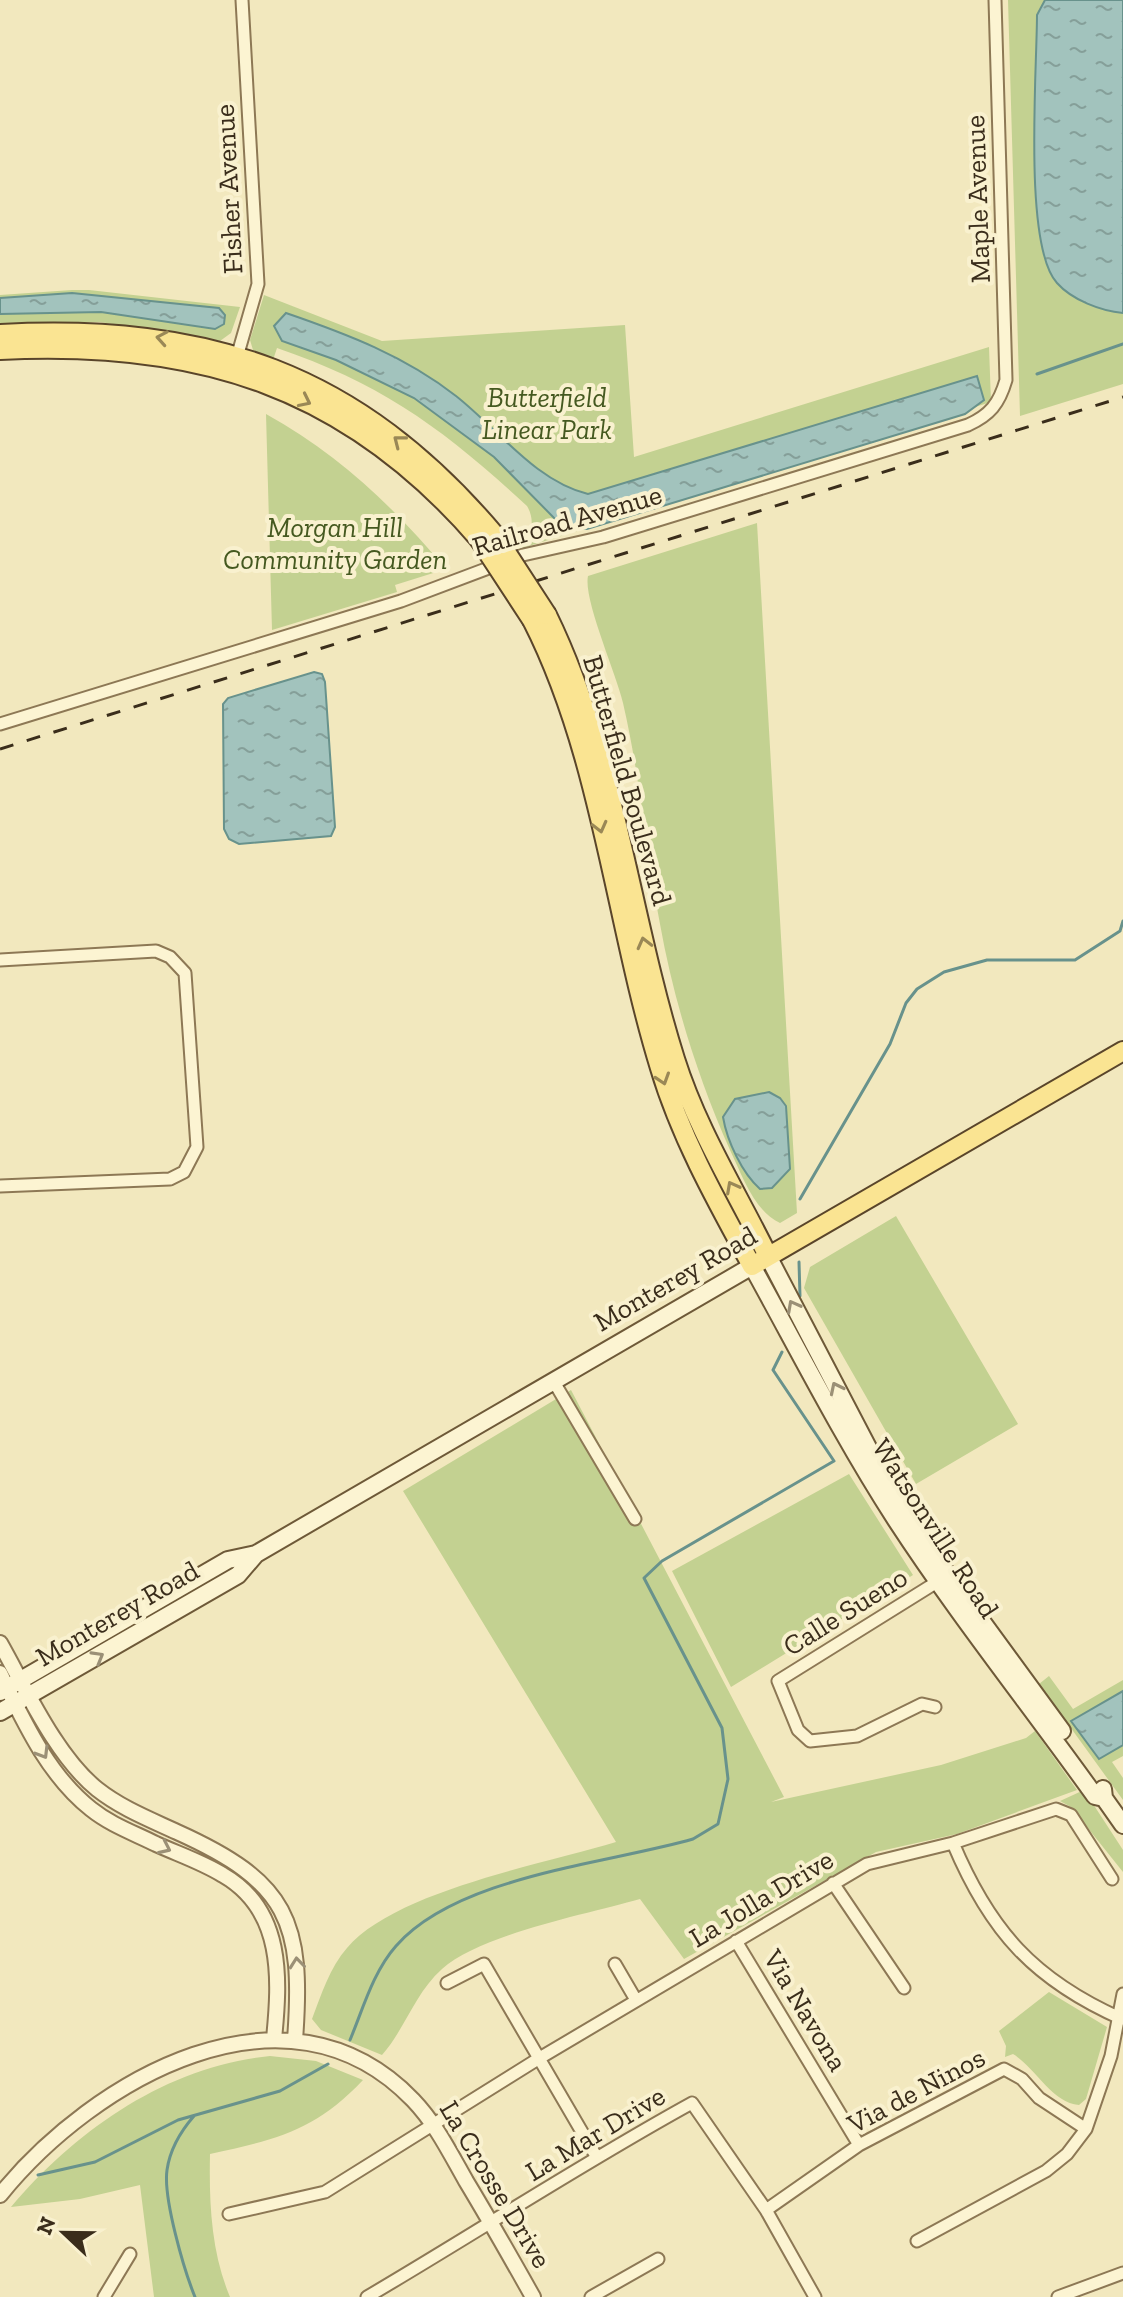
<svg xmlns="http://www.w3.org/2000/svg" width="1123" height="2297" font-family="'Zilla Slab',serif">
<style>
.green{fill:#c3d191}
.water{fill:url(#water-ripples);stroke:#68928c;stroke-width:2}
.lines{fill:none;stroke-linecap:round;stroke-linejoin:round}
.stream{stroke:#68928c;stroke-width:3}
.minor-casing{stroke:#8d7855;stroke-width:15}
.tertiary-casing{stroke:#8d7855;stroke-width:18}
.secondary-casing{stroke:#6e5938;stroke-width:20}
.primary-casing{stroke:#5a452a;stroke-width:22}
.minor{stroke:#fcf4d2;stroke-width:11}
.tertiary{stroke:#fcf4d2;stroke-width:14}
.secondary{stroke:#fcf4d2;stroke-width:16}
.primary{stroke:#fae492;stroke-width:18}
.rail{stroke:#3a2d1b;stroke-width:3;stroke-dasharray:14 14;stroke-linecap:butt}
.primary-bridge-casing{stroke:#5a452a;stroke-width:22;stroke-linecap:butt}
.primary-bridge{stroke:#fae492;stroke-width:18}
.oneway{stroke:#9a8856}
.oneway2{stroke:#9b9076}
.labels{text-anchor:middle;stroke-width:8;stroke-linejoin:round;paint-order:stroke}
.street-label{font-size:28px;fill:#3a2d1b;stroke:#f9f1cf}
.park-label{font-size:28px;font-style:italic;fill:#455920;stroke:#f9f1cf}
</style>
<defs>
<pattern id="water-ripples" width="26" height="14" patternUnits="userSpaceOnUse" patternTransform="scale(2)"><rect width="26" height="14" fill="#a2c3bd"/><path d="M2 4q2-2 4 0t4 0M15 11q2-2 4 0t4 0" fill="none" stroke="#859f99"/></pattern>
</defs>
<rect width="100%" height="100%" fill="#f2e8be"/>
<!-- green -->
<path class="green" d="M1008 0H1123V384L1020 416Z
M72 290H89L240 307 231 333 220 341 100 322 0 323V295Z
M264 295 382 341 625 325 634 457 989 347 991 402 516 550C530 539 537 523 527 506 446 431 383 384 277 348L273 360 253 350 250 340Z
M266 414C338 454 393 506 446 569L395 585 397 592 272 630Z
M757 523 797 1213 780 1223C754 1211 742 1175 730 1150 698 1078 674 1002 660 924 646 851 640 776 623 703 616 673 583 599 588 576Z
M896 1216 1018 1424 916 1484 804 1288 810 1267Z
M571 1390 784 1797 771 1802 941 1765 1026 1738 1035 1731 1077 1790 957 1834 876 1852 684 1959 640 1899C588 1914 481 1934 442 1969 415 1993 405 2029 382 2055L321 2030 312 2019C321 1995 330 1967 347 1948 395 1891 544 1864 616 1842L403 1491Z
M849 1474 913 1575 731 1687 672 1571Z
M1049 1676 1073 1709 1123 1680V1756L1112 1762 1123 1778V1800L1039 1684Z
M1084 1790 1123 1850V1872L1071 1807 1060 1801Z
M1049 1992 1107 2027 1086 2099 1079 2105C1052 2103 1035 2067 1013 2054L1005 2057 1006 2046 999 2031Z
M270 2056 316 2061 363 2080C315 2131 275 2140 210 2154 209 2203 211 2252 230 2297H154L140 2185 80 2199 11 2207C76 2130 167 2066 270 2056Z"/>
<!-- water -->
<path class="water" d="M1045 0H1123V313C1101 311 1072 300 1057 283 1023 246 1037 69 1037 15Z
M72 293 219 308 225 315 224 324 215 329 101 312 0 314V298Z
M286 313C347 334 405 356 456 396 498 429 535 481 588 494L977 376 984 400 965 414 587 529 561 525 494 457 414 398 336 360 282 341 274 326Z
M314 672 322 674 325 682 335 827 331 836 239 844 229 839 224 829 223 704 228 698Z
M769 1092 780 1098 786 1106 790 1169 772 1188 760 1189C742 1173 727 1141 723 1117L735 1099Z
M1123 1691V1745L1099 1759 1071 1721Z"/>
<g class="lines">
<!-- stream -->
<path class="stream" d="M1037 374 1123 344
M800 1199 890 1044 906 1003 917 989 944 972 987 960H1075L1120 931 1123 921
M799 1262 800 1296
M350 2040C363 2009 373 1972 396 1946 457 1876 606 1864 693 1839L718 1824 728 1779 722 1728 644 1578 662 1561 834 1461 773 1370 782 1352
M194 2116C180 2132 170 2149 167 2170 163 2198 184 2270 195 2297
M38 2175 95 2162 178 2120 280 2091 328 2064"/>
<defs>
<path id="minor" d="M235 364 258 284 242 0
M0 724 401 601 523 555 603 537 968 425C990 415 999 404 1006 380L995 0
M0 960 156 951 170 957 185 973 197 1147 184 1172 170 1179 0 1186
M554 1382 635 1519
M935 1707 922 1704 857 1736 810 1741 798 1730 778 1681 937 1582
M953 1843C990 1931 1034 1980 1122 2019
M833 1883 904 1988
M736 1941 859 2145
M615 1964 636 2000
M447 1983 484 1964 596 2156
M766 2210 859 2145 1004 2069 1022 2079 1039 2098 1086 2129
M229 2214 325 2192 538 2059 867 1864 953 1843 1056 1809 1071 1815 1112 1879
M917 2241 1046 2171 1067 2154 1086 2129 1111 2056 1123 1994
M104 2297 130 2254
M367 2297C476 2233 581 2164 692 2103L766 2210 815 2297
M591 2297 658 2259
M1058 2297 1123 2273"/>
<path id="tertiary" d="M0 1643C26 1689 56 1756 97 1789 121 1808 149 1819 177 1832 288 1882 304 1921 295 2040
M0 1673C24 1722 48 1775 91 1809 111 1825 134 1833 156 1844 178 1854 202 1862 223 1875 284 1910 280 1979 274 2039
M0 2195C93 2080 286 1968 413 2100 436 2124 450 2153 466 2181 489 2219 511 2258 533 2297"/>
<path id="secondary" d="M768 1256 887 1484 948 1575 1062 1731
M0 1692 228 1560 256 1554 752 1266C799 1351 843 1438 896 1520 958 1615 1029 1704 1095 1796L1104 1798
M0 1712 238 1575 256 1554
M1103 1789 1104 1798 1123 1825"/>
<path id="primary" d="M0 334C209 323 357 372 495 535
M0 350C197 340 347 386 479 539
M547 615C615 754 629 913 675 1059 697 1129 736 1191 768 1256
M532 620C602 757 615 922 660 1068 681 1138 717 1202 752 1266L1123 1051"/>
</defs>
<!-- minor casing -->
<use href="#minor" class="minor-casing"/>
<!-- tertiary casing -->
<use href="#tertiary" class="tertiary-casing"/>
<!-- secondary casing -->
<use href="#secondary" class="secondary-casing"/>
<!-- primary casing -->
<use href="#primary" class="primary-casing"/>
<!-- minor -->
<use href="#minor" class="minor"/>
<!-- tertiary -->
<use href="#tertiary" class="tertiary"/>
<!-- secondary -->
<use href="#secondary" class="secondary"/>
<!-- primary -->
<use href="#primary" class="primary"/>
<!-- rail -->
<path class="rail" d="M0 749 1123 397"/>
<defs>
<path id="primary-bridge" d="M495 535 547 615
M479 539 532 620"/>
</defs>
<!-- primary-bridge casing -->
<use href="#primary-bridge" class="primary-bridge-casing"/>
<!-- primary-bridge -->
<use href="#primary-bridge" class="primary-bridge"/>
</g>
<!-- one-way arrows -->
<defs><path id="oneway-chevron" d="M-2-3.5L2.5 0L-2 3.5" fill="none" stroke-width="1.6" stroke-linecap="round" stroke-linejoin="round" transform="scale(2)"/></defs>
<g class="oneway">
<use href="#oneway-chevron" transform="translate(162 338) rotate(-170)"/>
<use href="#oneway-chevron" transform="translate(305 401) rotate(26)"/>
<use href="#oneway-chevron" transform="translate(399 441) rotate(-142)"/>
<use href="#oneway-chevron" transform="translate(600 827) rotate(76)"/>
<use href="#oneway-chevron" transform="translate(644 943) rotate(-104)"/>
<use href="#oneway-chevron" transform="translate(663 1079) rotate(72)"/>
<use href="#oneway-chevron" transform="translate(732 1187) rotate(-118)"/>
</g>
<g class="oneway2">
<use href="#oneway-chevron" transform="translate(793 1306) rotate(-118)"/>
<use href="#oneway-chevron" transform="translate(836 1388) rotate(-116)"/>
<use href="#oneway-chevron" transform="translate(98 1657) rotate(-30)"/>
<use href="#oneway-chevron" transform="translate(43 1753) rotate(59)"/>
<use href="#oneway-chevron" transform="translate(165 1848) rotate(25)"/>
<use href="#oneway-chevron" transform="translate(297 1963) rotate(-96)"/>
</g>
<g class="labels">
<!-- street labels -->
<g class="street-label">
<text transform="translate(228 189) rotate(-93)" y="10">Fisher Avenue</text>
<text transform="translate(977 199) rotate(-92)" y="10">Maple Avenue</text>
<text transform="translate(567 520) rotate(-16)" y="10">Railroad Avenue</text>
<text transform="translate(628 780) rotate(74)" y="10">Butterfield Boulevard</text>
<text transform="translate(675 1278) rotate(-30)" y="10">Monterey Road</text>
<text transform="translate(936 1528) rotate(57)" y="10">Watsonville Road</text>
<text transform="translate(845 1611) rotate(-32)" y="10">Calle Sueno</text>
<text transform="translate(117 1613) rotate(-30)" y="10">Monterey Road</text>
<text transform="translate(761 1898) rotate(-31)" y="10">La Jolla Drive</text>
<text transform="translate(806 2010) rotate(59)" y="10">Via Navona</text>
<text transform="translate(916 2090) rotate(-28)" y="10">Via de Ninos</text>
<text transform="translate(595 2133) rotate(-31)" y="10">La Mar Drive</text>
<text transform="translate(496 2184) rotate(59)" y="10">La Crosse Drive</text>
</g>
<!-- park labels -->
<g class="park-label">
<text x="547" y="407">Butterfield<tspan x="547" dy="32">Linear Park</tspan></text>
<text x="335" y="537">Morgan Hill<tspan x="335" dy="32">Community Garden</tspan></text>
</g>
</g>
<!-- north arrow -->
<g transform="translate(64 2233) rotate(292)" stroke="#f9f1cf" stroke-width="6" paint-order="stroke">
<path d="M0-6L14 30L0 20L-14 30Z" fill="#3a2d1b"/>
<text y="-12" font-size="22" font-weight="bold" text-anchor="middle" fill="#3a2d1b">N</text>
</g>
</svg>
